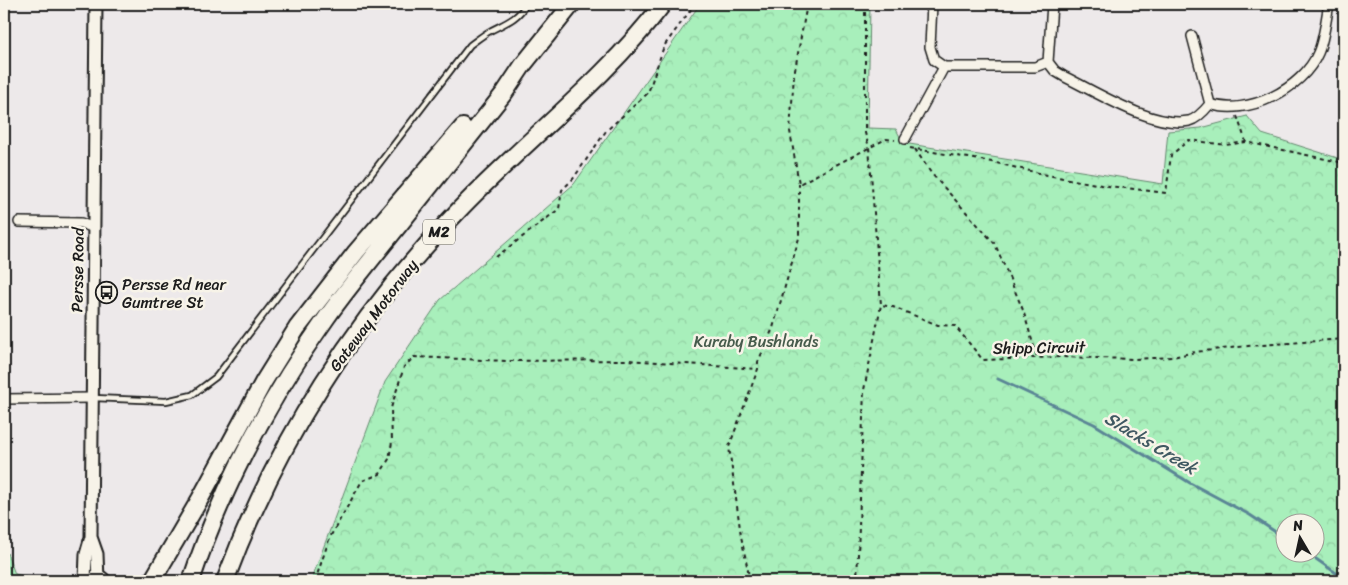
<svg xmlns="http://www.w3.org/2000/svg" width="1348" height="585" font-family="Sriracha,sans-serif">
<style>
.forest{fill:url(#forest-crowns);stroke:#62866c;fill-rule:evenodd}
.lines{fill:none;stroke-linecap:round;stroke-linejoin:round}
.stream{stroke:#5a8595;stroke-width:3}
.service-casing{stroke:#1c1c1c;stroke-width:8}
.minor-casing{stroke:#1c1c1c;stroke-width:12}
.tertiary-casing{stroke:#1c1c1c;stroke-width:15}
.motorway-casing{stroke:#1c1c1c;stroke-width:20}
.path{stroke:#1c1c1c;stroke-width:2;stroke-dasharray:4 4;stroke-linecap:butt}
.service{stroke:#f7f3e8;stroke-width:4.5}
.minor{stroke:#f7f3e8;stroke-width:9}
.tertiary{stroke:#f7f3e8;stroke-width:11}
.motorway{stroke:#f7f3e8;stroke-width:16}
.labels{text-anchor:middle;stroke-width:5;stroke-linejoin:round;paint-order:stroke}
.shield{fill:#f7f3e8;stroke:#5e5c59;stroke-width:1}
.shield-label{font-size:15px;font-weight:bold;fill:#1c1c1c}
.street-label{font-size:16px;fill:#1c1c1c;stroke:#f7f3e8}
.poi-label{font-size:16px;fill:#1c1c1c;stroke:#f7f3e8;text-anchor:start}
.park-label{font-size:16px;fill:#465b4c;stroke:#f7f3e8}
.water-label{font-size:18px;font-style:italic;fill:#405962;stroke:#f7f3e8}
</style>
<defs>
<pattern id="forest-crowns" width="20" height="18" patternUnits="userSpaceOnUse" patternTransform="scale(1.25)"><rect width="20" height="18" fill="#a8efbb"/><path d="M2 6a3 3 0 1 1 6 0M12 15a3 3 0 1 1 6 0" fill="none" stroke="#90cca0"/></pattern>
</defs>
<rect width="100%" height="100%" fill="#ede9ea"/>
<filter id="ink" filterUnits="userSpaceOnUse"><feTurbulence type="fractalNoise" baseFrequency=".02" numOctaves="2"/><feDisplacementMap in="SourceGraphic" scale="10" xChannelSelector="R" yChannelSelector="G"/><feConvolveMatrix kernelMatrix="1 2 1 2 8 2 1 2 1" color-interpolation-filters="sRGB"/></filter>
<g filter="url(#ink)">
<!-- forest -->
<path class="forest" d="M700 4H870L868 128 896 129 903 143 1163 184 1168 131 1201 128 1247 116 1262 134 1344 160V581H311L385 382 440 300 574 184ZM1286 522H1316V552H1286Z
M4 553H7L15 574 40 581H4Z"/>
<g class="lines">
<!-- stream -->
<path class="stream" d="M998 379 1094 424 1190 483 1250 515 1286 539
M1306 552 1339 575 1344 576"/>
<defs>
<path id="service" d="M94 398 166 401 192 395 216 377 470 45C477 40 483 35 490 31 505 23 518 19 526 4"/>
<path id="minor" d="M932 4 930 47 934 60 944 67H1035L1048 62 1055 71 1065 77C1098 93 1153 128 1189 121 1197 119 1205 110 1210 104 1247 117 1303 89 1318 53 1324 40 1326 19 1329 4
M1192 36 1210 104
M1048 62 1052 4
M905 139 944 67
M19 222 81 223 94 228
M4 399 92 398"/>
<path id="tertiary" d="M91 537 97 554 98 581
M85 581 86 554 91 537 96 4"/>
<path id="motorway" d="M98 578 102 581
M152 581 200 499 264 381 297 328 356 252 463 127
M191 581C222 488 270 397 327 317 350 285 375 255 399 225 435 180 470 136 505 92L523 65 572 4
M225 581C276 443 356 316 459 210 526 140 604 81 663 4"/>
</defs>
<!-- service casing -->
<use href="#service" class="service-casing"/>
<!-- minor casing -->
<use href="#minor" class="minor-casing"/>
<!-- tertiary casing -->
<use href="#tertiary" class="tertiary-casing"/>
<!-- motorway casing -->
<use href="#motorway" class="motorway-casing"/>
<!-- path -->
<path class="path" d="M807 4 794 75 790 131 799 184 886 139 895 140
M865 4V133L869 147 881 305
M1237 116 1246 142
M910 148 992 162 1047 175 1101 185 1166 193 1171 155 1189 140 1226 145 1246 142 1344 163
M915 149 931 173 995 244 1023 310 1037 357
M496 257 559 209 562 190 573 179 606 131 648 93 664 46 695 4
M315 581 330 537 362 481 380 474 389 459 392 442 391 408 404 367 414 357 508 361 628 360 758 369
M750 581 741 536 729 447 758 369V362L773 328 799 238V184
M857 581 864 390 881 305 893 307 938 325 955 326 983 360 1060 357 1134 359 1173 357 1195 352 1248 346 1344 339"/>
<!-- service -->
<use href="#service" class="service"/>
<!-- minor -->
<use href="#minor" class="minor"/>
<!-- tertiary -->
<use href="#tertiary" class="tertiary"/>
<!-- motorway -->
<use href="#motorway" class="motorway"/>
</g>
</g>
<!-- icons -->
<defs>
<symbol id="bus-ring" viewBox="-11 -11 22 22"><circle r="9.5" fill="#f7f3e8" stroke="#1c1c1c" stroke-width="1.5"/><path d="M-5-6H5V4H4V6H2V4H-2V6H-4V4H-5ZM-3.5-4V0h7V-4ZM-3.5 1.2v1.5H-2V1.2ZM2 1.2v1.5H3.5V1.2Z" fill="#1c1c1c"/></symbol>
</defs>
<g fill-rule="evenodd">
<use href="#bus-ring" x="94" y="280" width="25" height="25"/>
</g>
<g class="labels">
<!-- shield labels -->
<rect class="shield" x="423" y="219.5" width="32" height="25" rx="4"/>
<g class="shield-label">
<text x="439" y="237">M2</text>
</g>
<!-- street labels -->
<g class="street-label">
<text transform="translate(77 270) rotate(-89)" y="6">Persse Road</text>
<text transform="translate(373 315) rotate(-53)" y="6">Gateway Motorway</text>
<text transform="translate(1039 347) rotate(-1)" y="6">Shipp Circuit</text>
</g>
<!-- poi labels -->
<g class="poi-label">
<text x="122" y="290">Persse Rd near<tspan x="122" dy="18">Gumtree St</tspan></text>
</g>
<!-- park labels -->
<g class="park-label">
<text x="756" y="347">Kuraby Bushlands</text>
</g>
<!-- water labels -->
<g class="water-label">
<text transform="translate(1151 443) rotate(31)" y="6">Slacks Creek</text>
</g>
</g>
<!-- margin -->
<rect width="1348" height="585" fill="none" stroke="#f7f3e8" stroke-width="20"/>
<rect x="10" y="10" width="1328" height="565" fill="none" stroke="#1c1c1c" stroke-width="2" filter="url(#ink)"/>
<!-- north arrow -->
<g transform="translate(1300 538) rotate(351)"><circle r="24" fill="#f7f3e8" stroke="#9f9d96"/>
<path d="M0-4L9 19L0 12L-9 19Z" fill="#1c1c1c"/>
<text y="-8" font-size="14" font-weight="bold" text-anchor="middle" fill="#1c1c1c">N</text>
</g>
</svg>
